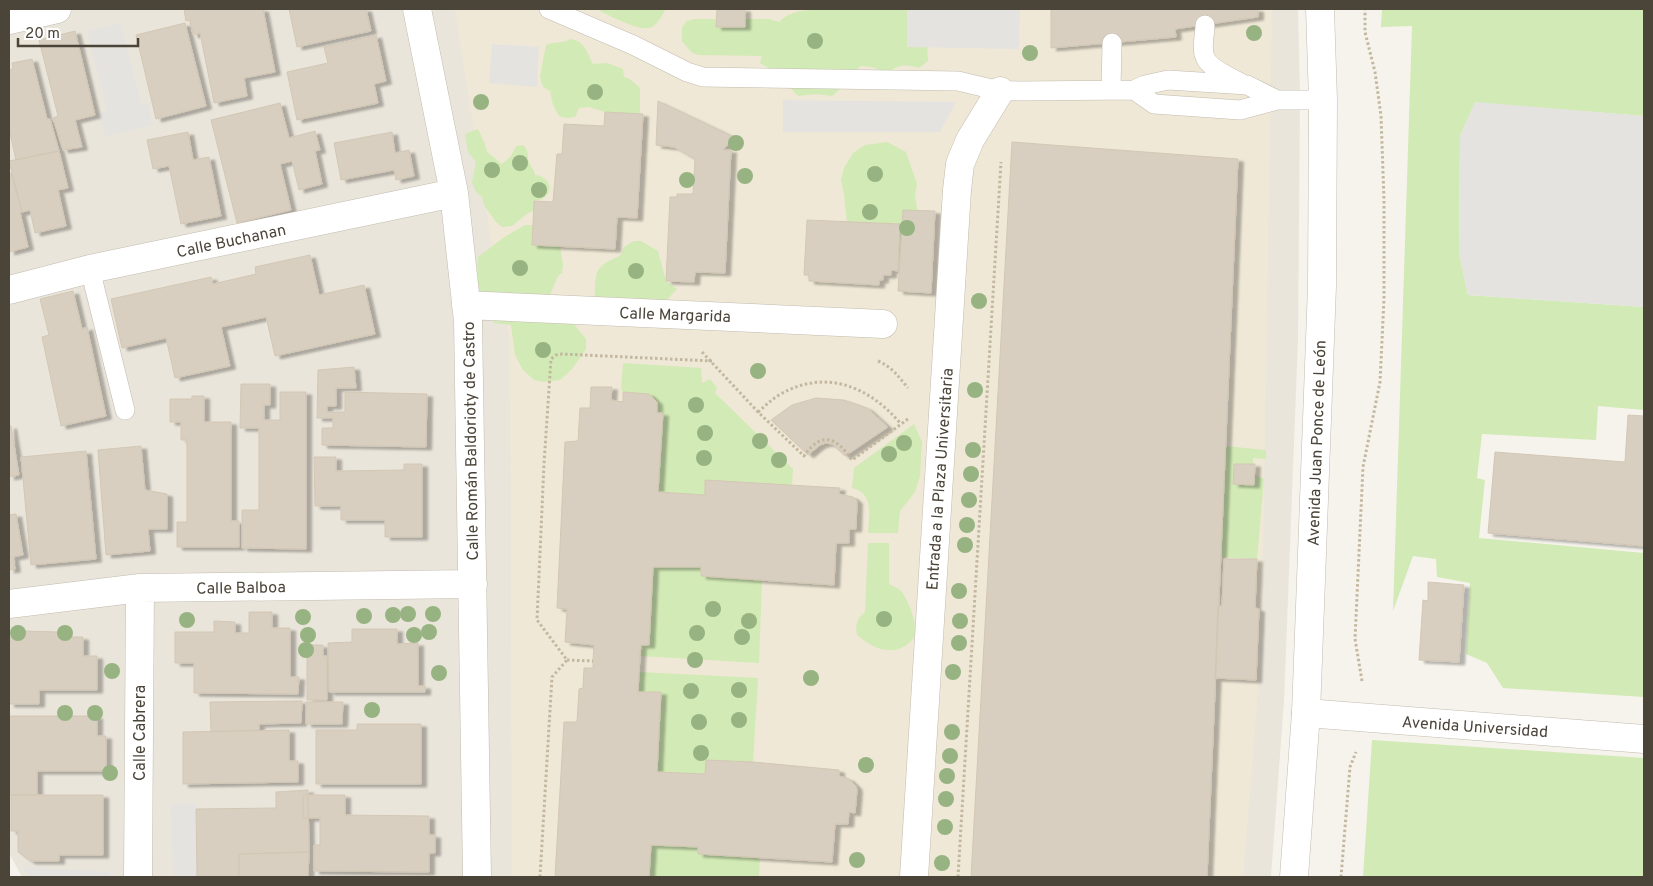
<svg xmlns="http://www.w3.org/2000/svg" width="1653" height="886" font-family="Overpass,sans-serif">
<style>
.residential{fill:#eae5da}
.education{fill:#efe8d6}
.green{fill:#d2eab5}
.parking{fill:#e5e3e0}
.building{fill:#d8cfc1;stroke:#d3c7b4;filter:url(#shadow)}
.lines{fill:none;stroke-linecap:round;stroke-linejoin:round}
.service-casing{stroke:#c2bbae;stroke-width:20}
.minor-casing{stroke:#c2bbae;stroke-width:29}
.tertiary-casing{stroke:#c2bbae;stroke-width:29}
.path{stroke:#c4b79f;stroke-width:3;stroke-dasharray:2.5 2.5;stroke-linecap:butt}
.service{stroke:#fff;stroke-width:19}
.minor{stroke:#fff;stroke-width:28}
.tertiary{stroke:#fff;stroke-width:28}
.tree{fill:#97b381}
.labels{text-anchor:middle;stroke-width:4;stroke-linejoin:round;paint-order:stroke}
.street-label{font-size:16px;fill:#4b4439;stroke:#fff}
</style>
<defs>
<filter id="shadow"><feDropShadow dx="5.5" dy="3" stdDeviation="1" flood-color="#0004"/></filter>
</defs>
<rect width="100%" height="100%" fill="#f6f3ec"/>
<!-- residential -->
<path class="residential" d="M9 9H1298L1300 94 1298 339 1284 701 1271 877H22L9 853Z"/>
<!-- education -->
<path class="education" d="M455 9H1272L1263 557 1259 680 1243 877H512L510 338 499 299 485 201Z"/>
<!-- green -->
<path class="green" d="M601 9H666C662 15 658 24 652 27 641 33 611 16 600 11Z
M810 9H935L927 44 928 61 919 68C907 64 898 64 888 73L872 67 861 66 851 73 840 89 832 96 816 94 798 96 774 71 760 63 762 56 699 55 692 53 682 41V27L687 21 694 19H769L779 22C787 13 799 11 810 10Z
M1382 9H1644V116L1475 103 1460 136 1459 253 1468 295 1644 307V410L1598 406 1596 440 1482 434 1477 478 1485 480 1479 538 1644 553V697L1503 688 1487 663 1466 654 1470 583 1437 577 1436 559 1413 556 1393 611 1412 26 1381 27Z
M570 39C585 41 587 52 593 64L607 63 623 69 624 77 630 79 640 88V112L639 114 605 112 589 107 579 108 575 117 567 118 559 116 553 105 550 91 543 87 540 77 546 45C555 41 564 44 570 39Z
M478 129 485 144 487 152 502 164 511 156 516 146 523 145C529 150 527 155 529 162 531 167 534 169 535 175 554 177 555 199 534 201V211L528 213 512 226 502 227 496 222 484 205 482 197 476 192 472 182 476 162 468 152 465 134Z
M887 142 906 152 917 184 915 195 920 228 910 256 888 250 848 232 844 194 841 180 844 168 853 153 865 145Z
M525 225H533L560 246 563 265 562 273 558 276 550 295 586 339V349L572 369 560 380 544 382 534 380 523 370 515 355 511 325 494 323C480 298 476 287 478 257L503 238Z
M634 241H641L658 251 666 281 677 289 661 306 595 297C595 270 595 267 621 255L624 247Z
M623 363 701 368 702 383 710 379 717 388 715 393 793 469 792 486 705 495 658 492 663 413H657V402L651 396 623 392 621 389Z
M914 424 922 442 920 476 915 492 900 511 898 533H868C869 515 874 493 852 488L854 468Z
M1225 446 1266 450V459L1253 458V464H1234V484L1254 485 1255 475 1264 479 1257 559 1220 557Z
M868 543H889V584C893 586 898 588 902 592 909 602 918 625 914 637 912 641 907 645 903 647 887 656 869 645 857 635 855 624 857 619 865 612Z
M653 567H701V576L762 580 759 663 640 656 641 645H649Z
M639 672 758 678 753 762 706 760 705 774 657 772 661 693 638 692Z
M1372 740 1644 758V877H1363Z
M651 845 698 847 699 854 760 857 759 877H649Z"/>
<!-- parking -->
<path class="parking" d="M907 9H1020L1019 49 907 47Z
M121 23 142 105 148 104 153 125 105 137 99 112 107 110 87 31Z
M492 44 539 47 537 87 489 83Z
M783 100 956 102 940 132H783Z
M1475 102 1644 116V307L1468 295 1459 253 1460 136Z
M196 803 197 877H173L171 804Z
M23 867 110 872V877H29Z"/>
<!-- building -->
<path class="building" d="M184 9H263L275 72 244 78 247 96 214 103 200 33 193 35 190 20 186 21Z
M289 9H366L371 31 297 47Z
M717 9H745V27H716Z
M1051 9H1258V17L1175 29 1176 37 1051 48Z
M185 23 206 106 156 119 136 35Z
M75 31 95 115 75 120 82 147 63 150 53 118 58 116 39 40Z
M376 35 386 81 374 84 378 103 297 120 287 72 328 63 324 47Z
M32 59 47 119H50L59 151 16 160 9 129V70L13 69 12 63Z
M658 101 734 137 723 150H731L725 273 695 272 694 282 666 281 670 197H677V194H693L695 159 674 147 656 145Z
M280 103 289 138 315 131 320 150 315 151 322 184 299 190 292 161 280 164 291 210 237 223 211 120Z
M605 112 643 114 637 218 617 217 615 249 532 245 534 201 553 202 557 154H562L564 124 604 126Z
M188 132 193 160 209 157 221 216 181 224 169 166 153 169 147 140Z
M392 132 395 153 409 150 414 176 396 180 394 170 341 180 334 143Z
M1012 142 1238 159 1207 877H971Z
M59 151 68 188 58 190 66 226 35 233 30 210 22 212 9 161Z
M11 173 22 212H20L28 247 9 252V174Z
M903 210 935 211 931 293 898 291Z
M807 220 900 224 898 271 891 270V275H883V280H879V285L809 281V275H804Z
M310 255 319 295 364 285 375 334 275 356 266 317 221 327 230 366 175 378 166 338 122 348 111 299 211 277 213 284 256 274 255 267Z
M73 291 82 329 87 327 106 416 61 426 42 337 49 335 40 299Z
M354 367 356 388H336V406H327V412H345V392L427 394 426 447 322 445V428H333V418H317L318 370Z
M241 384H270V405H264V420H280V392H306V549L242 548V510H259V428H240Z
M591 387H612L611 400 623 402V392L649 394 657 402V413H663L658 492 705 495V480L840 488 839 494 853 497 857 501 856 529H849V543H836L834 585 701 576V567H653L649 645H641L640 656 638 692H661L657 772 705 774 706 760 753 762 839 770V776L849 779 856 786 857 790 855 813 849 812 848 824H835L832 862 698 854V847L651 845 649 877H555L564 722H577L579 689 583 688 584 668H593V661L594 645 565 642 567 609 557 608 565 442 578 441 580 408H590Z
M192 396H204V422H231V521H239V547H177V522H187V440H181V422H170V399H192Z
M816 398 844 400 867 408 888 427 845 456 832 444 826 443 820 445 808 455 771 420 792 405Z
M1628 415 1644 416V546L1488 533 1495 452 1625 462Z
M9 426H11L19 475 9 477Z
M141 446 145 490 167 494V529H148L150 551 106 555 98 450Z
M86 451 96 559 31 565 21 457Z
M314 457H336V471L404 470V464H422V537H385V520H341V506H315Z
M1234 464H1255L1254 485 1233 484Z
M16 514 23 555 13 557 15 569 9 570V515Z
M1224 559H1257L1255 608 1259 609 1256 680 1215 678 1218 606H1222Z
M1428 582 1464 585 1459 662 1419 660 1423 600 1428 601Z
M249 612H272V628H290V677H299L298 694 194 693V663H175V632H214V621L235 622V633H249Z
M352 629H397V644L418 643V686H425V692H329L328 643 352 642Z
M24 631 58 632V637H83V656H97V690H39V704H9V637H24Z
M307 645H323V656H327V700H307Z
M302 701 301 723 259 724V730L211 732 210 702Z
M306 702H343L342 724H306Z
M9 716H97V736H106V771H37V795H9Z
M357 724H421V784H316V730H357Z
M289 730V761H298V782L183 784V732Z
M308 790 309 852 239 854V877H197L196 809 276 808V792Z
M11 795H103V855H59V861H30L18 852V831H11Z
M303 795H345V815L429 816V835H435V853H429V872L314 871V845H320V818H303Z
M309 852 308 877H239V854Z"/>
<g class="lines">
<defs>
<path id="service" d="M549 9 633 45 687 72 703 77 958 81 1000 91 1134 90 1145 85 1168 80 1247 85 1277 100
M1205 25C1205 35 1201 48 1205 57 1208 67 1231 78 1241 83
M1111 90 1112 43
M1134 90 1154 104 1240 110 1277 100H1323
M90 269 125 410"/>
<path id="minor" d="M417 9 454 193 468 321 477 877
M9 20 57 9
M9 290 90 269 454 193
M466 305 883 324
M9 604 140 588 473 584
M1306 713 1644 739
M138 877 140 588
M914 877 957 190 960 164 970 140 1000 91"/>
<path id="tertiary" d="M1294 877 1306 713 1322 286 1323 100 1320 9"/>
</defs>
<!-- service casing -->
<use href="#service" class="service-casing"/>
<!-- minor casing -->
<use href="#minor" class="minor-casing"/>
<!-- tertiary casing -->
<use href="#tertiary" class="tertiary-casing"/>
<!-- path -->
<path class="path" d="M702 352 758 412 804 456C822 430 837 438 852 460L908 419
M878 361C892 367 899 377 908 388
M758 412C765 406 771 400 779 395 825 368 869 386 901 424
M567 660 593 661
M1362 681 1355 639 1363 467 1380 382 1384 299V200L1381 116 1375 72 1365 32V9
M540 877 552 677 567 660 537 620 544 464 551 359 556 355 562 354 712 361
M958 877 1001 162
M1341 877 1350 767 1356 752"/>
<!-- service -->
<use href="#service" class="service"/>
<!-- minor -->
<use href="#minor" class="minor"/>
<!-- tertiary -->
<use href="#tertiary" class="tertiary"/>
</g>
<!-- trees -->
<g class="tree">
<circle cx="1254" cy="33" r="8"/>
<circle cx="815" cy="41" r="8"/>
<circle cx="1030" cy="53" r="8"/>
<circle cx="595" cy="92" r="8"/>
<circle cx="481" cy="102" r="8"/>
<circle cx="736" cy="143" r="8"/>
<circle cx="520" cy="163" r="8"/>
<circle cx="492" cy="170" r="8"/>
<circle cx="875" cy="174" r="8"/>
<circle cx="745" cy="176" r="8"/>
<circle cx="687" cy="180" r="8"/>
<circle cx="539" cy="190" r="8"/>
<circle cx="870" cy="212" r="8"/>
<circle cx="907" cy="228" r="8"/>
<circle cx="520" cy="268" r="8"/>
<circle cx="636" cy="271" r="8"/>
<circle cx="979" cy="301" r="8"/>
<circle cx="543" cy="350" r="8"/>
<circle cx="758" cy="371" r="8"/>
<circle cx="975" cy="390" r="8"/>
<circle cx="696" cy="405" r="8"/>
<circle cx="705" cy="433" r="8"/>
<circle cx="760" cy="441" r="8"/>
<circle cx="904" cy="443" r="8"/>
<circle cx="973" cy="450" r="8"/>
<circle cx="889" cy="454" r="8"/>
<circle cx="704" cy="458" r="8"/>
<circle cx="779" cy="460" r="8"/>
<circle cx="971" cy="474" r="8"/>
<circle cx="969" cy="500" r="8"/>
<circle cx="967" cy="525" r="8"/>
<circle cx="965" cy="545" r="8"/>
<circle cx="959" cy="591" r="8"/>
<circle cx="713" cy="609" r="8"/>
<circle cx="408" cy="614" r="8"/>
<circle cx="433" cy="614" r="8"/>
<circle cx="393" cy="615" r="8"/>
<circle cx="364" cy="616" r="8"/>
<circle cx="303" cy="617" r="8"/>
<circle cx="884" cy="619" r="8"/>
<circle cx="187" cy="620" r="8"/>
<circle cx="749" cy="621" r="8"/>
<circle cx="960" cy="621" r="8"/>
<circle cx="429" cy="632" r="8"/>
<circle cx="18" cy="633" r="8"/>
<circle cx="65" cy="633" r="8"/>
<circle cx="697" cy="633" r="8"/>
<circle cx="308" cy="635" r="8"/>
<circle cx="414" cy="635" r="8"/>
<circle cx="742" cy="637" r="8"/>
<circle cx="959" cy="643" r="8"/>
<circle cx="306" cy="650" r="8"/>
<circle cx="695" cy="660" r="8"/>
<circle cx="112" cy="671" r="8"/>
<circle cx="953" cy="672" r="8"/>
<circle cx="439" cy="673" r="8"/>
<circle cx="811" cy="678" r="8"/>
<circle cx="739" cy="690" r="8"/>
<circle cx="691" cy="691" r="8"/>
<circle cx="372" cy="710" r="8"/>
<circle cx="65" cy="713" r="8"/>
<circle cx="95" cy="713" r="8"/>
<circle cx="739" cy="720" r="8"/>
<circle cx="699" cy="722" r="8"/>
<circle cx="952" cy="732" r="8"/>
<circle cx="701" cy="753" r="8"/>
<circle cx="950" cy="756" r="8"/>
<circle cx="866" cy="765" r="8"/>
<circle cx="110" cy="773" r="8"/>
<circle cx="947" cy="776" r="8"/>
<circle cx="946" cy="799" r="8"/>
<circle cx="945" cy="827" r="8"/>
<circle cx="857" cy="860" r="8"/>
<circle cx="942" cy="863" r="8"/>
</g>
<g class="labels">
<!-- street labels -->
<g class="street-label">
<text transform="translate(231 240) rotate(-12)" y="6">Calle Buchanan</text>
<text transform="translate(675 314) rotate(2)" y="6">Calle Margarida</text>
<text transform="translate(470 441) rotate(-91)" y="6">Calle Román Baldorioty de Castro</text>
<text transform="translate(1316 443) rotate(-88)" y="6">Avenida Juan Ponce de León</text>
<text transform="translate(939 479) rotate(-86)" y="6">Entrada a la Plaza Universitaria</text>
<text transform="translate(241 587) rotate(-1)" y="6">Calle Balboa</text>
<text transform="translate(1475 726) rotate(4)" y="6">Avenida Universidad</text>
<text transform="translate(139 733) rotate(-90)" y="6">Calle Cabrera</text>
</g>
</g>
<!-- border -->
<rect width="1653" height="886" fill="none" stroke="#4b4439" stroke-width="20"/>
<!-- scale -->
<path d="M18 38v8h120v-8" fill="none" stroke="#4b4439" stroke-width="2.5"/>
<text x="25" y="38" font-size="15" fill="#4b4439" stroke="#ffffff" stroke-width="4" paint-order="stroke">20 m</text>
</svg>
